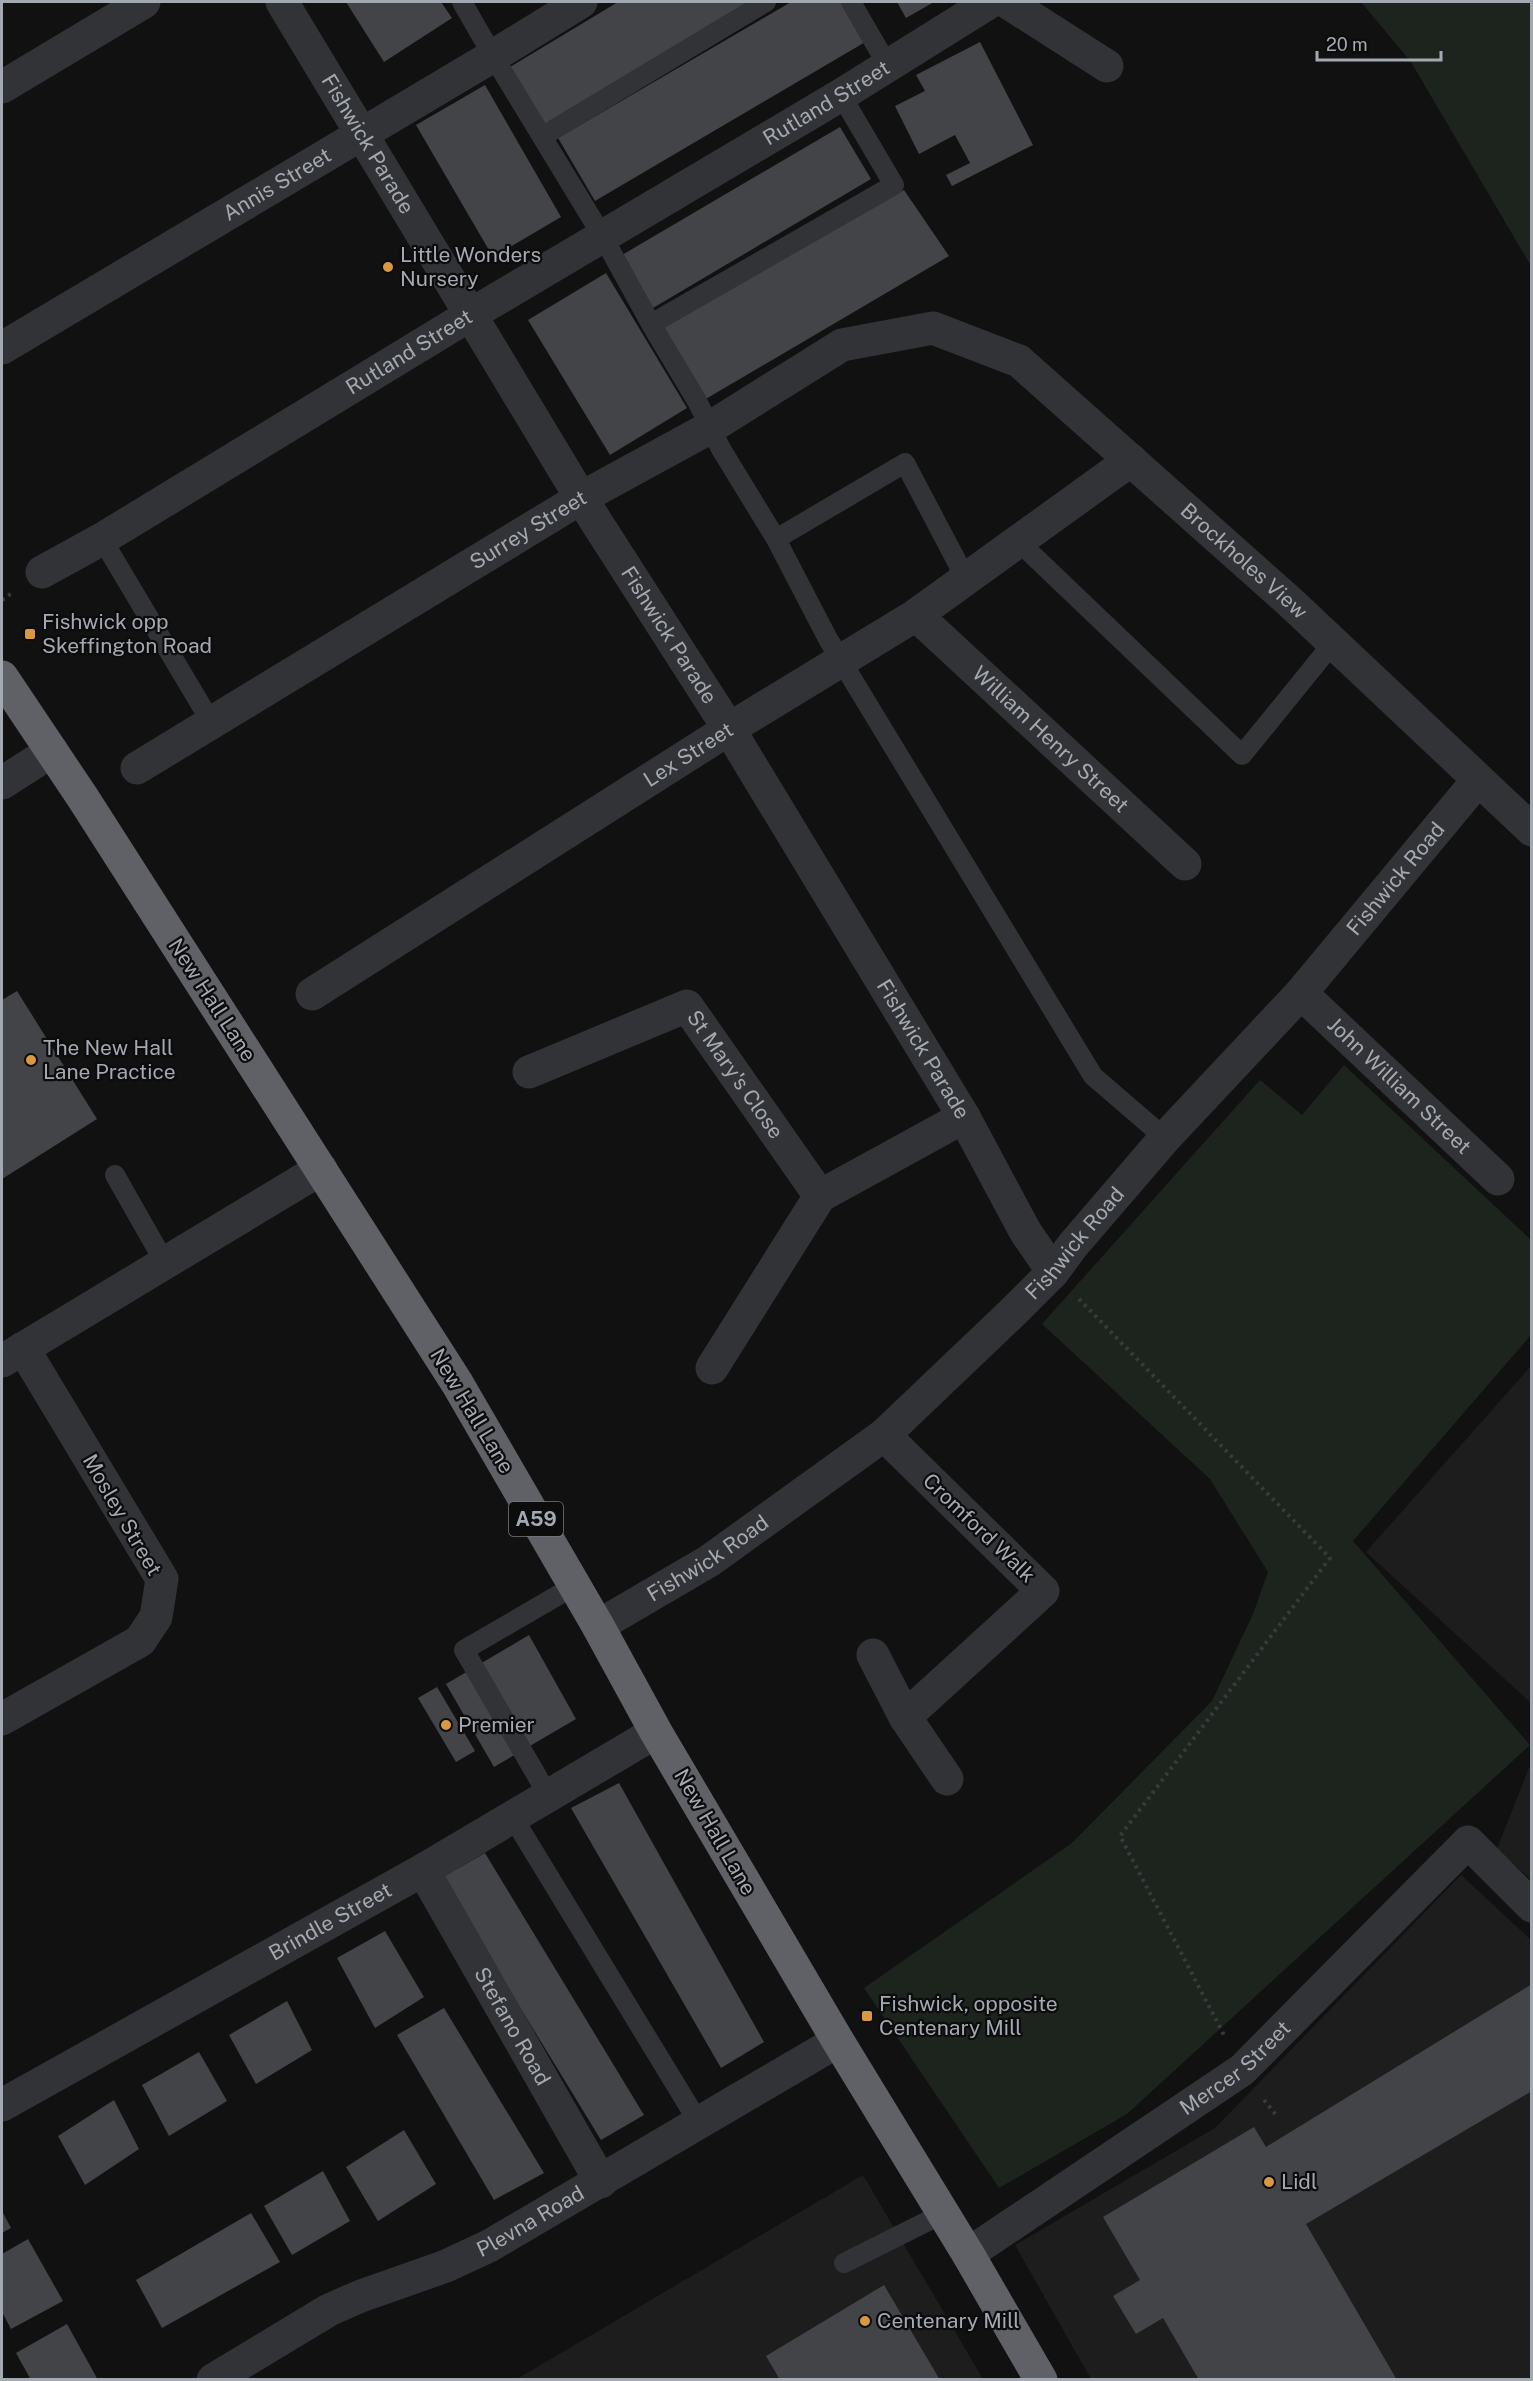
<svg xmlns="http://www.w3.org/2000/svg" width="1533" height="2381" font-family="'Public Sans',sans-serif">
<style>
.built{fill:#1d1d1e}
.green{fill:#1d241e}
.building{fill:#434447}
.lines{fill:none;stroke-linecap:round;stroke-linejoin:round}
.path{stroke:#383a3d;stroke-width:4;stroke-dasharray:3 4.5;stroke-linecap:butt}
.lane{stroke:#323336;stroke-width:20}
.street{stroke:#323336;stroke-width:33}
.highway{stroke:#5f6166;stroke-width:33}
.poi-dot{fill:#d89942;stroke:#0c0c0d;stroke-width:2}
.labels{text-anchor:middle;stroke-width:4.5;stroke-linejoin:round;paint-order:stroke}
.shield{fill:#0c0c0d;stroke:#767a80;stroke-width:1.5}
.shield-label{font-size:20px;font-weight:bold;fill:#a4a9b1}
.street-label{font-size:21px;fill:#a4a9b1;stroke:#0c0c0d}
.poi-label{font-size:21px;fill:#a4a9b1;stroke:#0c0c0d;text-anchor:start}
</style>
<rect width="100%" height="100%" fill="#111112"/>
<!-- built -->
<path class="built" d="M1531 1366V1703L1366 1552Z
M1531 1763V1880L1497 1849Z
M1461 1875 1531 1940V2379H1091L1015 2245 1215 2128Z
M863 2175 983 2379 515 2380 544 2363Z"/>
<!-- green -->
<path class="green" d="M1361 2H1531V266L1411 62Z
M1344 1065 1531 1240V1335L1353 1541 1530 1745 1127 2114 999 2188 864 1988 1072 1843 1212 1701 1253 1614 1268 1572 1210 1479 1042 1324 1260 1080 1302 1115Z"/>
<!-- building -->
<path class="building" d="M346 2H441L452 18 384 62Z
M618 2H752L544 126 510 67Z
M791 2H844L867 41 595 201 558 138Z
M897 2H934L906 18Z
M980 42 1033 145 952 186 946 175 970 163 955 135 919 154 895 106 925 91 916 75Z
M485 85 561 217 493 257 416 125Z
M840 127 871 179 653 308 622 255Z
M904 190 949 256 704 400 663 325Z
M606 273 687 408 610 455 528 320Z
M17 991 97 1119 2 1179V1000Z
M529 1635 576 1719 494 1767 446 1684Z
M437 1687 475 1751 456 1762 418 1698Z
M619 1783 764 2042 721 2068 571 1808Z
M485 1853 644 2115 601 2140 441 1878Z
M385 1931 424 1997 375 2028 337 1958Z
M1532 1984V2091L1306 2224 1397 2380H1199L1163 2318 1136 2334 1113 2296 1140 2280 1103 2217 1254 2127 1266 2147Z
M287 2001 312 2050 256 2084 229 2035Z
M444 2008 544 2173 494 2200 397 2035Z
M199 2052 227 2101 169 2136 142 2085Z
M114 2100 139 2149 85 2185 58 2136Z
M404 2130 436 2184 378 2221 346 2167Z
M323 2171 350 2221 292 2255 264 2206Z
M2 2211 11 2228 2 2233Z
M251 2213 280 2262 162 2328 136 2280Z
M28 2239 63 2301 11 2329 2 2312V2254Z
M884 2285 940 2380H780L766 2356Z
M67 2324 98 2380H31L16 2353Z"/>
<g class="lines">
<!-- path -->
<path class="path" d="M2 600 12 593
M1079 1299 1330 1558 1120 1836 1224 2035
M1264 2100 1276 2115"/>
<!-- lane -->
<path class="lane" d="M462 2 493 56 603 237 651 324 697 401 721 449 776 539 828 639 1093 1076 1165 1138
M851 2 888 66
M543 136 766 2
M651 324 894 185 841 95
M102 539 211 722
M776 539 905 463 966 579
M1018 541 1242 755 1333 643
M115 1175 165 1263
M548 1795 464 1650 574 1586
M512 1816 699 2123
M844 2263 942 2214"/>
<!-- street -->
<g class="street">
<path id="s1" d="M282 2 581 498 729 729 964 1117 1025 1231 1053 1272"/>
<path d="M1007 2 1107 66"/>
<path d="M2 87 144 2"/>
<path id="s2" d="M2 348 493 56 581 2"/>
<path id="s3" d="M42 572 102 539 470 315 841 95 990 2"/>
<path id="s4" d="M916 615 1185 864"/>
<path id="s5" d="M137 768 581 498 711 427 842 345 933 328 1019 361 1290 602 1532 830"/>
<path d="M2 783 52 751"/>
<path id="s6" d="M1301 993 1498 1179"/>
<path id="s7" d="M312 994 729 729 916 615 1131 460"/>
<path id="s8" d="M529 1072 687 1006 820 1196"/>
<path d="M2 1361 321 1169"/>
<path d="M712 1368 820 1196 964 1117"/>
<path id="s9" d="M598 1626 709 1561 884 1435 1011 1314 1053 1272 1073 1245 1165 1138 1301 993 1478 780"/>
<path d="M873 1655 905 1717 1043 1591 884 1435"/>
<path d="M905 1717 947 1779"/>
<path d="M2 1719 140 1641 156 1617 162 1579 23 1348"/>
<path id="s10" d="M423 1870 601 2182"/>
<path id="s11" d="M2 2105 423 1870 656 1732"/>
<path id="s12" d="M968 2254 1242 2070 1468 1842 1532 1906"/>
<path id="s13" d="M213 2380 329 2310 361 2296 446 2266 489 2246 838 2041"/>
</g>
<!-- highway -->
<path class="highway" d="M2 677 83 798 457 1383 598 1626 656 1732 838 2041 968 2254 1041 2380"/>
</g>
<!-- markers -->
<g class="poi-dot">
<circle cx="388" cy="267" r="6"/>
<rect x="24" y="628" width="12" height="12" rx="3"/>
<circle cx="31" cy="1060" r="6"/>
<circle cx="446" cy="1725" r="6"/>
<rect x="861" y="2010" width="12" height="12" rx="3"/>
<circle cx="1269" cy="2182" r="6"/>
<circle cx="865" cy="2321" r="6"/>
</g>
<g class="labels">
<!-- shield labels -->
<rect class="shield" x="509" y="1502" width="54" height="34" rx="4.5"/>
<g class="shield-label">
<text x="536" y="1526">A59</text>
</g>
<!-- street labels -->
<g class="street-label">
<text dy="7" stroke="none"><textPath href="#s3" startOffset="914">Rutland Street</textPath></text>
<text dy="7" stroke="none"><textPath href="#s1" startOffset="166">Fishwick Parade</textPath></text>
<text dy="7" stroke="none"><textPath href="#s2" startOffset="320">Annis Street</textPath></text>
<text dy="7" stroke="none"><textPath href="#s3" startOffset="428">Rutland Street</textPath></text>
<text dy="7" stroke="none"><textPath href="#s5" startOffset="458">Surrey Street</textPath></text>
<text dy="7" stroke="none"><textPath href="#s5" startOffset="1308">Brockholes View</textPath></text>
<text dy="7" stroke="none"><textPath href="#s1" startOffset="742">Fishwick Parade</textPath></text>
<text dy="7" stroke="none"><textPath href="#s4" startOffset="183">William Henry Street</textPath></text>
<text dy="7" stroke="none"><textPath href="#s7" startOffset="446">Lex Street</textPath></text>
<text dy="7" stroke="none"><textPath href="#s9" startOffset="1101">Fishwick Road</textPath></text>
<text transform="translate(212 1000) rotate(57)" y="7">New Hall Lane</text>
<text dy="7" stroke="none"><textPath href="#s1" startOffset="1228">Fishwick Parade</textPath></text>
<text dy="7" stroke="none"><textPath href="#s8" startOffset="255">St Mary's Close</textPath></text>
<text dy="7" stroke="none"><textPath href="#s6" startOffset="135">John William Street</textPath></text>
<text dy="7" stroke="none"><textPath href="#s9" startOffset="615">Fishwick Road</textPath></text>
<text transform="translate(472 1411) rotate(59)" y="7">New Hall Lane</text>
<text transform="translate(122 1515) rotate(60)" y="7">Mosley Street</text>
<text transform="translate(979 1528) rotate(44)" y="7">Cromford Walk</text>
<text dy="7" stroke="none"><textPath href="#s9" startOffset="129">Fishwick Road</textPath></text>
<text transform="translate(715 1832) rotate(60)" y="7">New Hall Lane</text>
<text dy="7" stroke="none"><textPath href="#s11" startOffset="376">Brindle Street</textPath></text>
<text dy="7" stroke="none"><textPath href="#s10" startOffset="180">Stefano Road</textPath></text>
<text dy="7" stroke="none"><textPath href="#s12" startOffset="326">Mercer Street</textPath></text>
<text dy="7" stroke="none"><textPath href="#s13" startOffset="356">Plevna Road</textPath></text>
</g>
<!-- poi labels -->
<g class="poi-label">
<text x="400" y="262">Little Wonders<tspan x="400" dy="24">Nursery</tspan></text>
<text x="42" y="629">Fishwick opp<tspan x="42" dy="24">Skeffington Road</tspan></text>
<text x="43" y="1055">The New Hall<tspan x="43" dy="24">Lane Practice</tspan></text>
<text x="458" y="1732">Premier</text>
<text x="879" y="2011">Fishwick, opposite<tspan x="879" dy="24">Centenary Mill</tspan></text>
<text x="1281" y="2189">Lidl</text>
<text x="877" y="2328">Centenary Mill</text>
</g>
</g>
<!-- border -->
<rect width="1533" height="2381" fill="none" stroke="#a4a9b1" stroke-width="6"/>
<!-- scale -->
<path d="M1317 51v9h124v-9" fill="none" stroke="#a4a9b1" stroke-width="3"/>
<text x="1326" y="51" font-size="18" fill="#a4a9b1" stroke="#0c0c0d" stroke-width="4.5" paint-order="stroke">20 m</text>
</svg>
